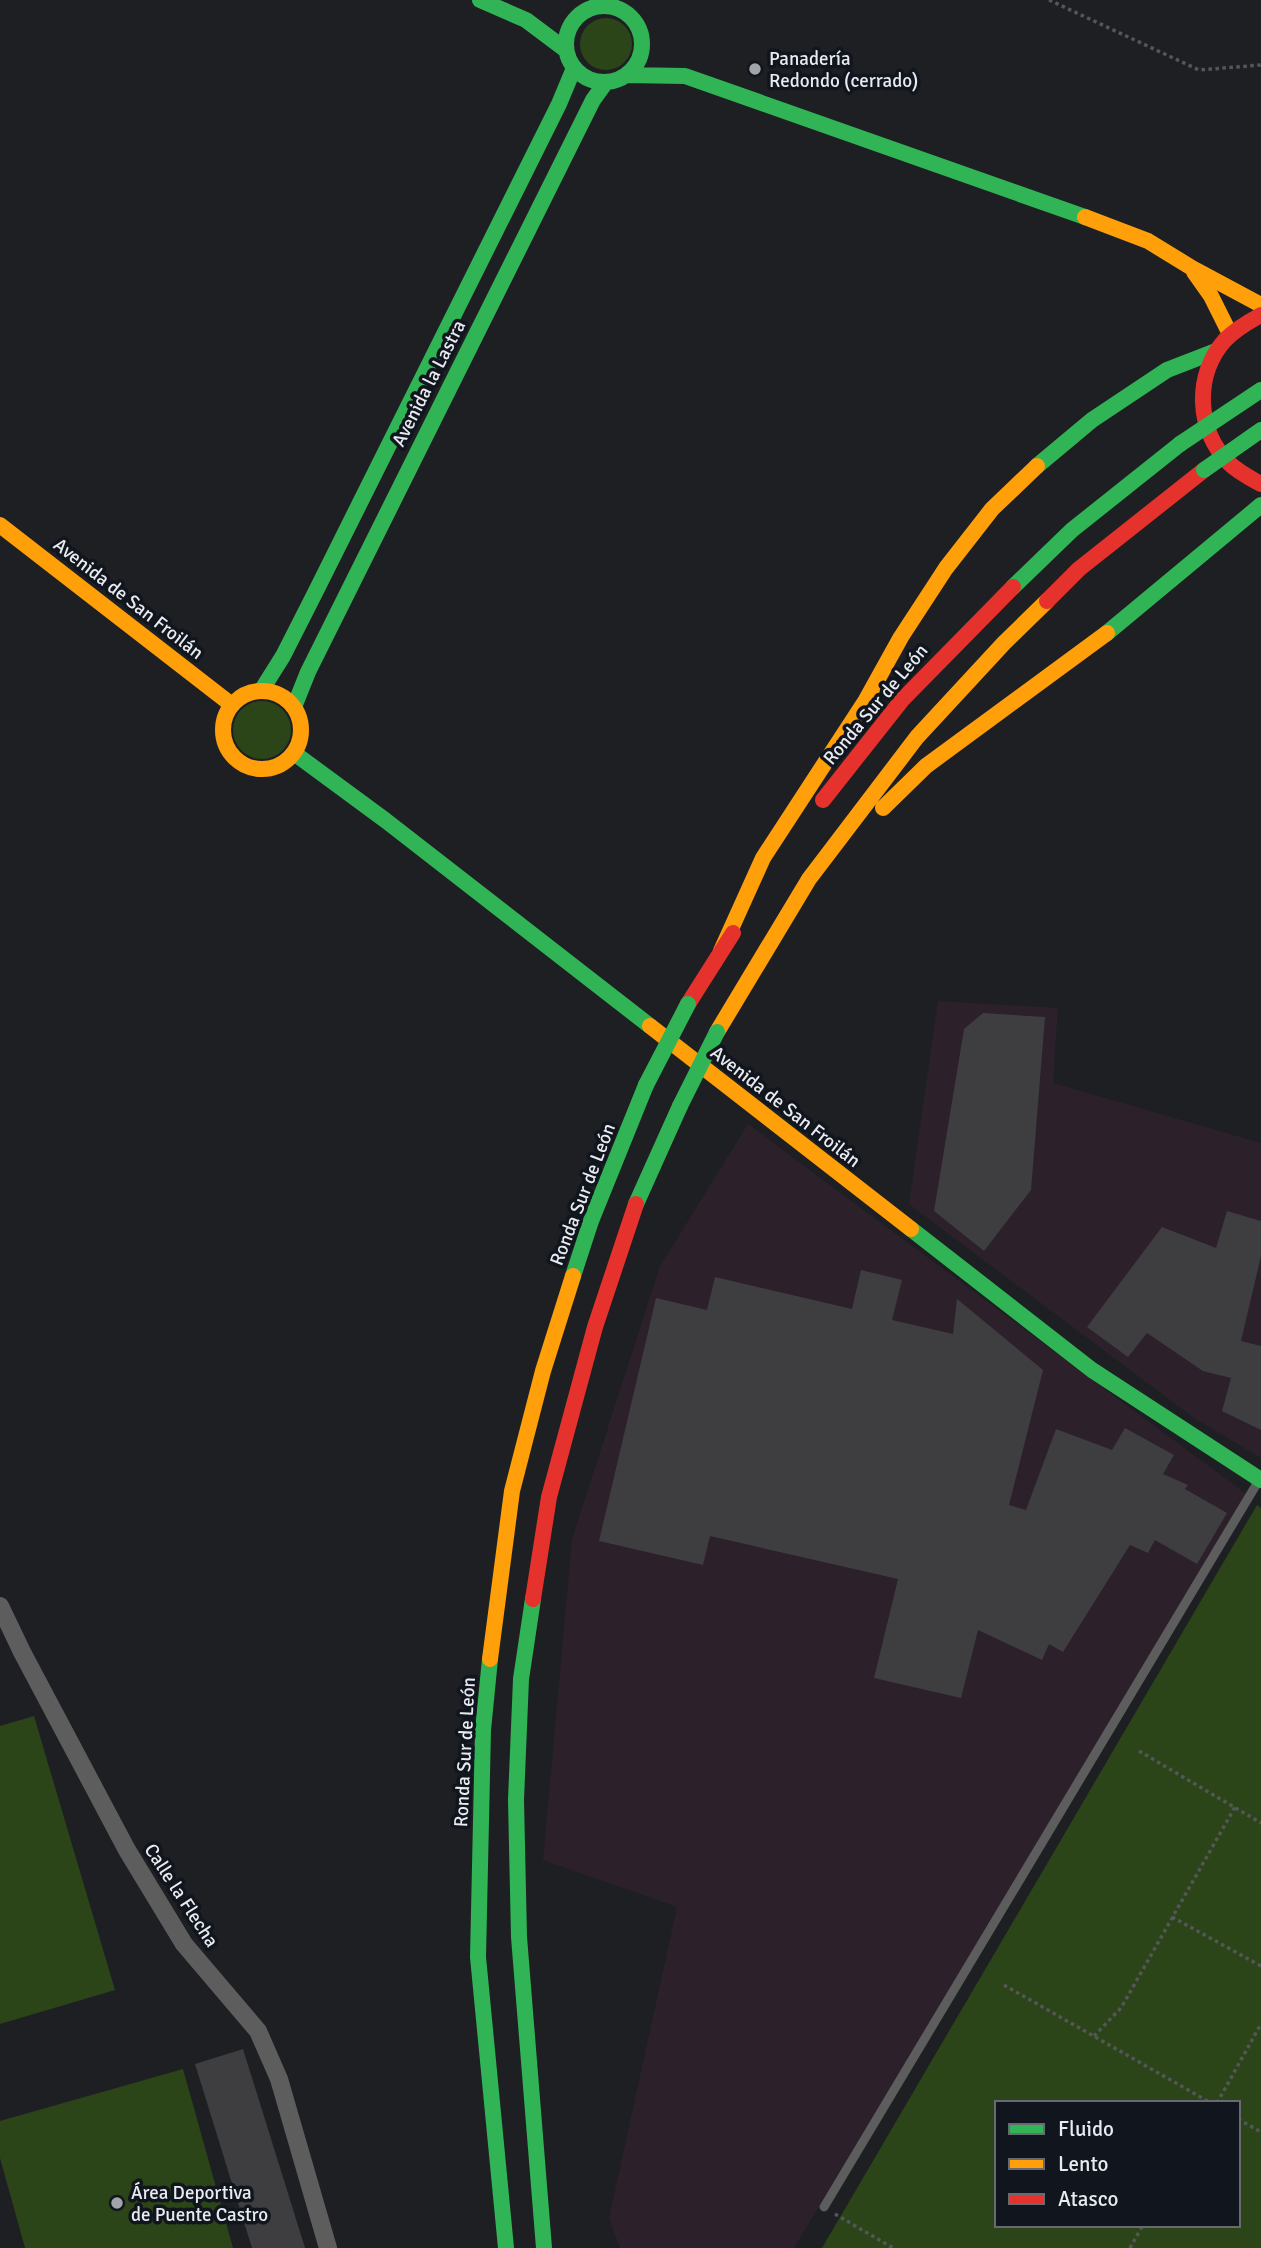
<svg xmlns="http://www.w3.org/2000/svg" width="1261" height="2248" font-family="Signika,sans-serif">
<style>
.industrial{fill:#2c202b}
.green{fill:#2b4518;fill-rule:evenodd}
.building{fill:#3e3e40}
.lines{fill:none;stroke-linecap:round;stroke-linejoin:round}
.path{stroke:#545657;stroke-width:3.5;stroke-dasharray:3.5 3.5;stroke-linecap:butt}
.lane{stroke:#5e5d5e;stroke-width:9}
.street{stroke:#5e5d5e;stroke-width:18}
.fast{stroke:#30b455;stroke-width:16}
.slow{stroke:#ff9f0a;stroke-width:16}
.jam{stroke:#e5322d;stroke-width:16}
.fast-bridge{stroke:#30b455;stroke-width:16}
.poi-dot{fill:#a1a4a8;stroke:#11151d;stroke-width:2.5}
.labels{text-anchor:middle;stroke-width:7;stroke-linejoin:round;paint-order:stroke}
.poi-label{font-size:19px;fill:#e8ebf0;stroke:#11151d;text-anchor:start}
.street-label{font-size:19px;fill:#e8ebf0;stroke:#11151d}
</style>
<rect width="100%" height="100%" fill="#1d1f23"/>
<!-- industrial -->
<path class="industrial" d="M938 1001 1058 1008 1053 1083 1261 1143V1458L1197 1420 909 1204Z
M748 1124 1249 1496 794 2248H620L609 2218 677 1907 543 1860 572 1539 660 1266Z"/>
<!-- green -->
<path class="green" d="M580 44a26 26 0 1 1 52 0a26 26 0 1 1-52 0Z
M233 730a29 29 0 1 1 58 0a29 29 0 1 1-58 0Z
M1257 1505 1261 1508V2248H822ZM997 2103H1238V2225H997Z
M34 1716 115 1990 0 2024V1726Z
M183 2069 233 2248H25L0 2158V2121Z"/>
<!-- building -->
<path class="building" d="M983 1013 1045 1017 1031 1190 984 1251 934 1211 964 1029Z
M1227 1211 1261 1221V1256L1241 1341 1261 1346V1430L1222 1411 1231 1378 1203 1371 1147 1333 1128 1357 1087 1327 1162 1227 1216 1248Z
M861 1270 902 1280 892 1320 953 1334 957 1299 1043 1370 1009 1505 1026 1510 1056 1429 1112 1450 1125 1428 1174 1455 1163 1474 1188 1485 1185 1489 1227 1513 1197 1564 1155 1540 1148 1553 1130 1545 1063 1652 1049 1644 1042 1660 978 1630 961 1698 874 1678 898 1579 710 1536 703 1565 599 1541 656 1298 707 1310 715 1277 852 1309Z
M243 2049 305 2248H252L195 2064Z"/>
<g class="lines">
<!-- path -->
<path class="path" d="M1049 0 1199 70 1261 65
M1139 1751 1261 1823
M1172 1917 1261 1966
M1004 1985 1211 2103
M1094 2036 1121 2008 1235 1807
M1217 2103 1261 2024
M1238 2119 1261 2132
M835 2214 893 2248
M1130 2248 1143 2225"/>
<!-- lane -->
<path class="lane" d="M824 2207 1259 1480"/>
<!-- street -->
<path class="street" d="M0 1606 22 1652 127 1850 184 1944 258 2031 279 2079 328 2248"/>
<!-- fast -->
<path class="fast" d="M480 0 526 20 566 50
M566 44a38 38 0 1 1 76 0a38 38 0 1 1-76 0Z
M626 75 685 76 1085 217
M1037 466 1092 420 1167 370 1216 351
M1013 587 1072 530 1180 444
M1107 633 1261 505
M261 691 283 656 315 593 559 104 574 68
M294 707 308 672 593 100 606 82
M294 753 385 820 650 1026
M636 1204 680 1106
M911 1229 1092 1370 1261 1480
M573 1276 591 1221 646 1085
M533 1599 521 1679 516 1800 519 1937 544 2248
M490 1659 483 1730 478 1957 506 2248"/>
<!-- slow -->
<path class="slow" d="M1085 217 1148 241 1192 268 1261 305
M1194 272 1211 296 1230 334
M0 525 232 705
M223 730a39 39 0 1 1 78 0a39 39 0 1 1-78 0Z
M883 808 926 766 1107 633
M721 951 763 858 866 700 901 637 946 568 992 509 1037 466
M650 1026 911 1229
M717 1032 809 879 917 737 1004 643 1047 601
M490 1659 512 1491 543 1371 573 1276"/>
<!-- jam -->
<path class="jam" d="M1261 315C1248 322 1236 329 1225 340 1194 375 1196 430 1229 463 1238 472 1250 478 1261 484
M1047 601 1079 569 1204 470
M823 800 902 700 1013 587
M688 1004 733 933
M533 1599 549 1497 595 1327 636 1204"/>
<!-- fast-bridge -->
<path class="fast-bridge" d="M1180 444 1261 390
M1204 470 1261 430
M646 1085 688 1004
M680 1106 717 1032"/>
</g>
<!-- markers -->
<g class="poi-dot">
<circle cx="755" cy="69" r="7"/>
<circle cx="117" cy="2203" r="7"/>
</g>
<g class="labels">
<!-- poi labels -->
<g class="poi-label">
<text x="769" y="65">Panadería<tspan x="769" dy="22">Redondo (cerrado)</tspan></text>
<text x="131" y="2199">Área Deportiva<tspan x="131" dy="22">de Puente Castro</tspan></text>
</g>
<!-- street labels -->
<g class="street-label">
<text transform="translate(428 383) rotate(-63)" y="7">Avenida la Lastra</text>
<text transform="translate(129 598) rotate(38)" y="7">Avenida de San Froilán</text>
<text transform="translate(875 704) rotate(-50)" y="7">Ronda Sur de León</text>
<text transform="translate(786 1106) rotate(38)" y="7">Avenida de San Froilán</text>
<text transform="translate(582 1194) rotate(-69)" y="7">Ronda Sur de León</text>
<text transform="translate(464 1752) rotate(-87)" y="7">Ronda Sur de León</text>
<text transform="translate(182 1895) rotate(57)" y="7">Calle la Flecha</text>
</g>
</g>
<!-- legend -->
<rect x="995" y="2101" width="245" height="126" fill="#11151d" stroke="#676b71" stroke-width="2"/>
<rect x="1009" y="2124" width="35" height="10" fill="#30b455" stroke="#676b71" stroke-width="2"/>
<text x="1058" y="2136" font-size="21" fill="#e8ebf0">Fluido</text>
<rect x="1009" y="2159" width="35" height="10" fill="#ff9f0a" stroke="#676b71" stroke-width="2"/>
<text x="1058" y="2171" font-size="21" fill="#e8ebf0">Lento</text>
<rect x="1009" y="2194" width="35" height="10" fill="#e5322d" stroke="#676b71" stroke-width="2"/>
<text x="1058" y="2206" font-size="21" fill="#e8ebf0">Atasco</text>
</svg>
